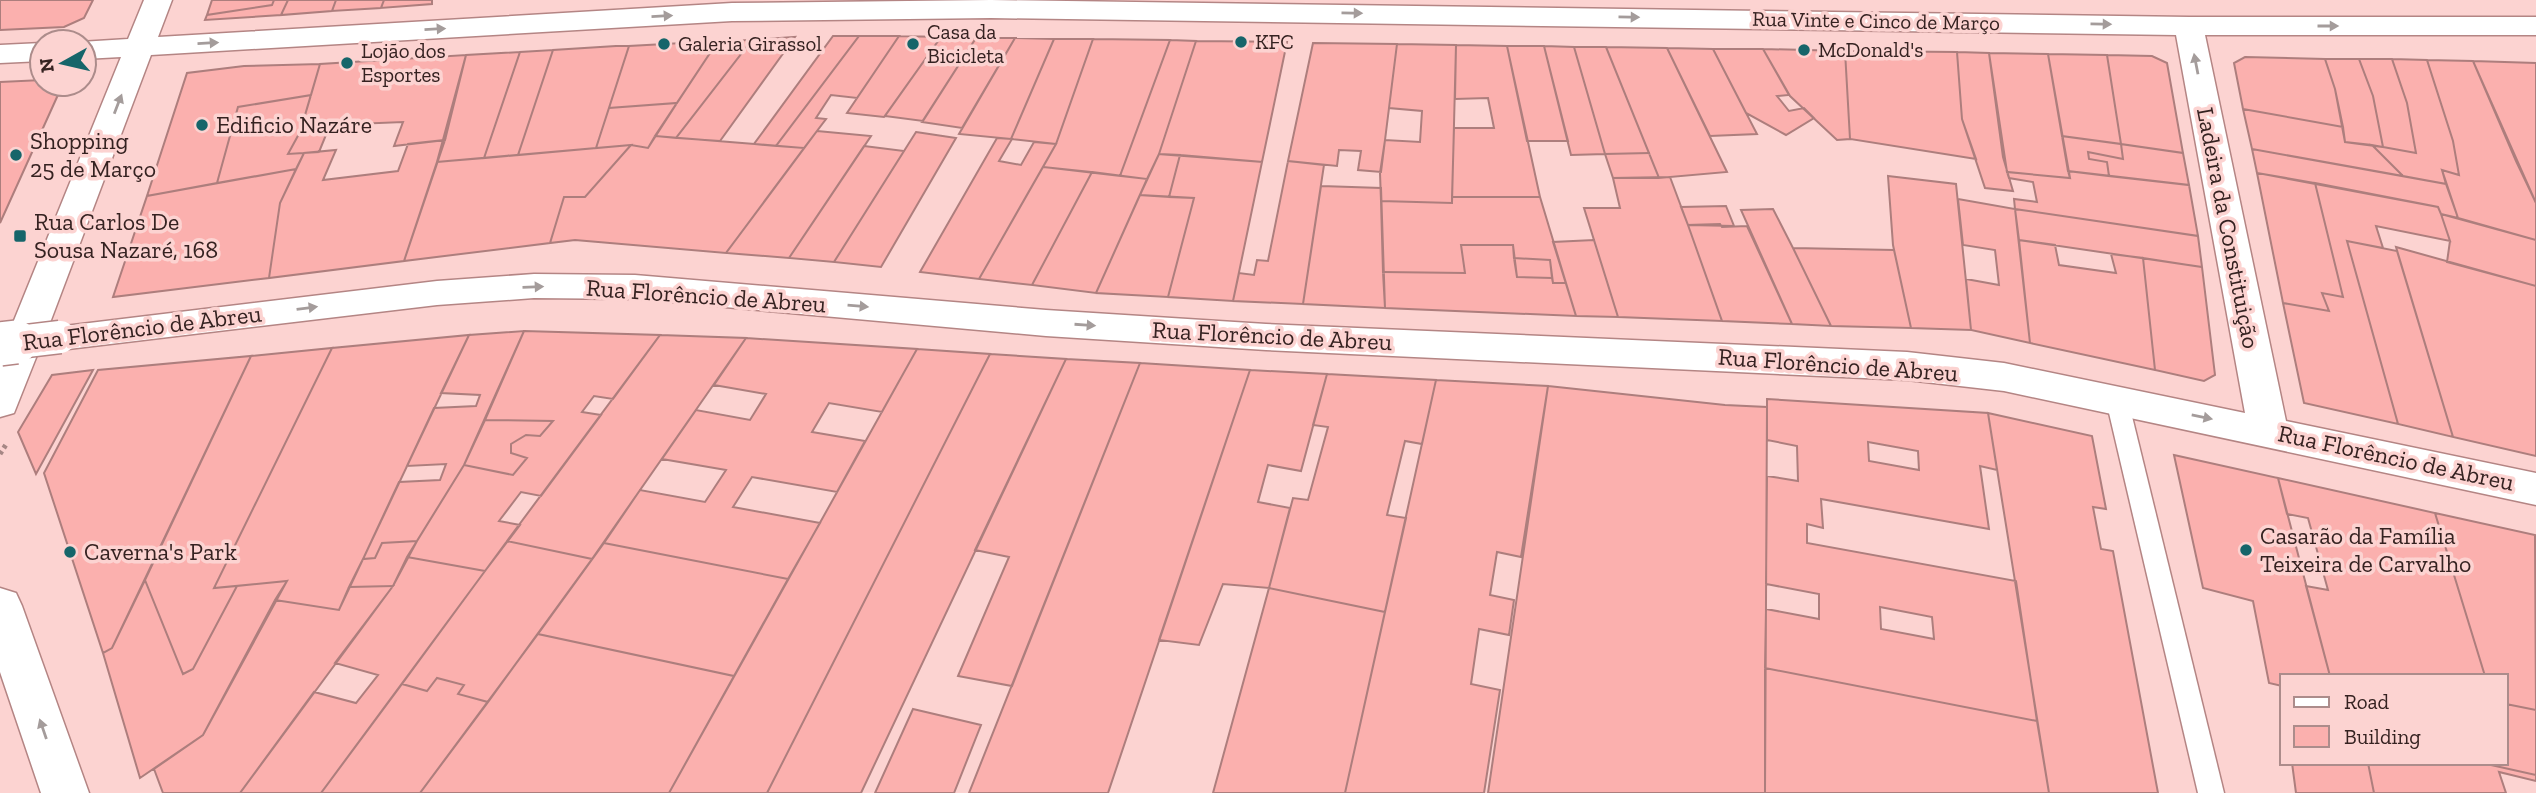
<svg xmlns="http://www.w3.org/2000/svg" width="2536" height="793" font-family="'Zilla Slab',serif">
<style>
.building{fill:#fbb0ae;stroke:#ad7e7d;stroke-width:2;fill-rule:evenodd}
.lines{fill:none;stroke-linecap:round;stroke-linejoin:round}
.lane-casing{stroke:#b48584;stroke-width:3}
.street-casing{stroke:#b48584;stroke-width:3}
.path{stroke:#a68785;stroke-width:5;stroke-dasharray:3.5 3.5;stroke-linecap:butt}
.lane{fill:#fff;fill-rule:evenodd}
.street{fill:#fff;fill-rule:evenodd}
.street-bridge-far1-casing{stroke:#b48584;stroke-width:35;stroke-linecap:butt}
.street-bridge-casing{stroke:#b48584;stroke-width:46;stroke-linecap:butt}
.street-bridge-far1{stroke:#fff;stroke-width:32}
.street-bridge{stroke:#fff;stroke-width:43}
.oneway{fill:#a49c9b}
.poi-dot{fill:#16656a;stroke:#fcd3d1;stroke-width:2.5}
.labels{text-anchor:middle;stroke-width:7;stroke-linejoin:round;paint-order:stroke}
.far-street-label{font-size:21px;fill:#352221;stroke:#fcd3d1}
.far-poi-label{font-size:21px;fill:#352221;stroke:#fcd3d1;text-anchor:start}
.poi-label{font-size:24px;fill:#352221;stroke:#fcd3d1;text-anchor:start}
.street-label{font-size:24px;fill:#352221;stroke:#fcd3d1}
</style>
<rect width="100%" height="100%" fill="#fcd3d1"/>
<!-- building -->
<path class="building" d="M0 0H93L84 18 64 27 0 30Z
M212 0H274L272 5 207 15Z
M274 0H288L281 15 205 20 207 15 272 5Z
M288 0H336L332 11 281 15Z
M336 0H384L381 8 332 11Z
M384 0H432V4L381 8Z
M833 36H859L776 146 754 144Z
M859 36H899L857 98 831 95 816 118 826 119 804 148 776 146Z
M899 36 941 37 884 117 847 113Z
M795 37 720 141 676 138 752 40Z
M941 37 976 38 923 121 885 116Z
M976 38H1015L962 128 922 122Z
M1015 38 1054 39 1011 139 959 134Z
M1054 39H1093L1056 144 1011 139Z
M1093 39 1170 40 1120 176 1043 167 1056 144Z
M752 40 676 138 655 136 718 41Z
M1170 40 1196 41 1159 154 1147 179 1120 176Z
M718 41 677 103 609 108 629 46Z
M1196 41 1287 42 1262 162 1159 154Z
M1313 43 1397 44 1381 172 1358 170 1361 151 1339 150 1337 166 1288 161Z
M1397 44 1456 45 1452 203 1381 201 1380 173 1385 140 1420 142 1422 111 1389 108Z
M1456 45 1507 46 1540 197H1452L1454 128H1494L1488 98 1455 99Z
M616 46H629L596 148 518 155 553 50Z
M1507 46H1544L1568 141H1527Z
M1544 46 1574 47 1605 154 1571 155Z
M1574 47H1606L1649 153 1605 154Z
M1606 47 1667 48 1727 172 1659 178Z
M1667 48 1713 49 1757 134 1710 136Z
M1713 49H1763L1789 95 1777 96 1789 111 1804 108 1814 118 1786 135 1746 113Z
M1763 49 1845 51 1850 139 1837 140 1790 96Z
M553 50 518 155 484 158 520 52Z
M1845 51 1957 52 1962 119 1976 159 1850 139Z
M520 52 484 158 437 162 466 55Z
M1957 52 1989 53 2003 157 2013 191 1985 188 1962 119Z
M1989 53 2048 54 2070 178 2007 172Z
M2048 54 2107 55 2121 144 2062 136Z
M466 55 445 140 394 146 403 122 330 125 319 152 288 154 300 132 320 64Z
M2107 55 2152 56 2167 63 2183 153 2121 144Z
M2245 57 2325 59 2335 89 2343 127 2243 109 2234 63Z
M2325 59H2359L2373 96 2383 147 2345 142 2335 89Z
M2359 59H2392L2407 103 2416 153 2383 147 2373 96Z
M2392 59 2427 60 2453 141 2459 175 2442 170 2446 184 2403 176 2372 145 2416 153 2407 103Z
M2427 60 2473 61 2536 203V240L2458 218 2442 170 2459 175 2453 141Z
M2473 61 2536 63V203L2516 161Z
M320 64 311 95 238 107 217 183 147 196 187 73 244 66Z
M42 80V84L62 86 0 223V82Z
M311 95 300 132 288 154 304 153 296 169 217 183 238 107Z
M677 103 648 148 631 145 596 148 609 108Z
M2243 109 2343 127 2345 142 2372 145 2403 176 2252 149Z
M817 131 871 136 789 258 726 253Z
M916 132 956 138 881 267 834 262Z
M655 136 804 148 726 253 575 240 550 243 564 197H585L631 145 648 148Z
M2062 136 2121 144 2123 159 2088 152 2089 159 2107 162 2109 176 2068 171Z
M997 138 1012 139 999 161 1021 165 1034 142 1056 144 979 279 920 272Z
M445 140 404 261 269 278 280 203 304 153 336 150 323 180 398 171 408 144Z
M2121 144 2183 153 2189 185 2109 176 2107 162 2089 159 2088 152 2123 159Z
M631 145 585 197H564L550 243 404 261 437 162Z
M864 146 904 151 834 262 789 258Z
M2252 149 2446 184 2458 218 2441 214 2438 207 2257 173Z
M1649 153 1659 178H1613L1605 154Z
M1159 154 1180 155 1169 197 1140 195Z
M1180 155 1262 162 1233 301 1168 297 1194 198 1169 197Z
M1288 161 1324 165 1303 304 1233 301 1239 273 1254 275 1257 260 1268 261Z
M1043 167 1092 172 1032 285 979 279Z
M296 169 280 203 269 278 113 297 147 196Z
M2068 171 2189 185 2198 236 2015 209 2014 199 2037 202 2033 182 2009 178 2007 172 2070 178Z
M1092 172 1147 179 1096 293 1032 285Z
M2257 173 2315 183 2343 297 2322 293 2329 311 2283 303Z
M1888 176 1956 184 1971 330 1911 328 1893 245Z
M1670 177 1688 225 1722 321 1618 317 1584 208H1620L1613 178Z
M2315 183 2438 207 2441 214 2450 241 2376 226 2383 248 2347 241 2398 424 2304 403 2283 303 2329 311 2322 293 2343 297Z
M1321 186 1381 188 1385 308 1303 304Z
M1140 195 1194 198 1168 297 1096 293Z
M1452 197H1540L1566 283H1553L1550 260 1514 258 1513 245H1461L1465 273 1383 272 1381 201 1452 203Z
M1958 199 2015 209 2030 343 1971 330 1966 279 1999 285 1995 250 1963 245Z
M1726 206 1734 226 1688 225 1681 207Z
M1773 209 1793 248 1831 326 1792 324 1741 210Z
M2015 209 2198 236 2202 267 2019 240Z
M2441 214 2536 240V286L2447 262 2450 241Z
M1720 224 1722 227 1747 226 1792 324 1722 321 1688 225Z
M1594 240 1618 317 1576 316 1553 242Z
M2019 240 2055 245 2059 265 2116 273 2111 254 2143 258 2155 370 2030 343Z
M2347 241 2397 251 2453 437 2398 424Z
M1461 245H1513L1517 277 1552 278 1553 283H1566L1576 316 1385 308 1383 272 1465 273Z
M2396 247 2536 286V456L2453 437Z
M1793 248 1894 250 1911 328 1831 326Z
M1514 258 1550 260 1552 278 1517 277Z
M2143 258 2202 267 2215 375 2204 381 2155 370Z
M524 331 660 335 613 399 594 396 582 412 601 415 541 496 521 492 499 521 520 525 485 571 407 557 464 465 513 475 527 458 511 453V444L526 435 540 436 553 421 485 420Z
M524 331 464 465 417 541 382 543 375 558 363 559 399 482 440 480 446 464 407 466 434 408 476 406 480 395 441 393 469 335Z
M469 335 339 610 275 600 287 581 214 588 332 348Z
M660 335 746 338 592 559 507 541Z
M746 338 917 349 882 412 829 403 812 432 865 441 837 492 752 477 733 507 820 523 788 579 604 543 640 490 705 502 726 470 662 459 696 410 750 420 766 394 714 385Z
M332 348 214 588 237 586 193 669 183 674 145 580 251 356Z
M917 349 990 354 767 793H669Z
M990 354 1066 359 861 793H767Z
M251 356 112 648 103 653 44 473 98 370Z
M1066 359 1140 363 1012 686 958 676 1009 557 975 550Z
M1140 363 1250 370 1108 793H969Z
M93 370 36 474 18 432 52 375Z
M1250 370 1327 374 1301 471 1268 465 1258 502 1290 508 1269 588 1223 584 1199 645 1159 640Z
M1327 374 1436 380 1422 444 1405 441 1387 515 1406 518 1385 612 1269 588 1293 498 1308 500 1328 427 1313 425Z
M1436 380 1548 386 1521 557 1497 552 1490 595 1514 600 1509 635 1479 629 1471 684 1500 690 1484 793H1345Z
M1548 386 1725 405 1767 407 1765 793H1488Z
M1767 399 1988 413 1997 470 1980 466 1989 529 1821 499 1823 528 1807 524V543L2016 581 2037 721 1765 668 1766 609 1819 619V594L1766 584 1767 476 1798 481 1797 446 1767 440ZM1868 442 1918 451 1919 470 1869 461ZM1880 607 1932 617 1934 639 1881 629Z
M1988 413 2092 436 2106 509 2093 507 2101 549 2113 551 2158 793H2049Z
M485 420 553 421 540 436 526 435 511 444V453L527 458 513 475 464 465Z
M2174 455 2278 478 2330 676H2282V686L2269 683 2253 601 2203 588Z
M2278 478 2435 513 2485 676H2330L2306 586 2328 590 2308 518 2287 514Z
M2435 513 2535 535 2536 710 2506 704V676H2485Z
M417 541 393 586 349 587 363 559 375 558 382 543Z
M507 541 592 559 488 702 458 694 464 685 437 678 427 691 402 684Z
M604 543 788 579 734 676 538 634Z
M407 557 485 571 321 793H240L314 692 356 703 378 675 335 663 393 586Z
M145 580 183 674 193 669 237 586 287 581 203 735 140 778 103 653 112 648Z
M393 586 240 793H163L154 769 203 735 275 600 339 610 349 587Z
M1269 588 1385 612 1345 793H1213Z
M538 634 734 676 669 793H420Z
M1765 668 2037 721 2049 793H1765Z
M437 678 464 685 458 694 488 702 420 793H321L402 684 427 691Z
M2506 704 2536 710V775L2482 763H2506Z
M913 709 981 725 954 793H875Z
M2292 763H2368L2374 793H2296Z
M2368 763H2482L2536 775V781L2499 772 2506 793H2374Z"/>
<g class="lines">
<defs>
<path id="lane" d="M2117 392 2124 395 2128 400 2224 793H2198L2106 400 2110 395Z"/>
<path id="street" d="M144 0H172L158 37 732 3 991 0 2189 17H2536V35H2205L2286 421 2536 473V505L2004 391 1907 380 1266 350 1046 336 635 299 534 298 437 305 60 350 47 346 43 340 14 413 0 417V355L121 57 84 59V42H80L128 39ZM991 18 2176 35 2245 413 2004 363 1907 352 1266 324 1046 310 635 275 534 274 437 281 48 328 151 55 732 21Z
M42 43V61L0 63V45Z
M0 588 16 593 22 606 89 793H41L0 672Z"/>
</defs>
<!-- lane casing -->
<use href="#lane" class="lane-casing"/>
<!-- street casing -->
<use href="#street" class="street-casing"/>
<!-- path -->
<path class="path" d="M0 454 7 443"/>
<!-- lane -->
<use href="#lane" class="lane"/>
<!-- street -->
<use href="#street" class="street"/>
<defs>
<path id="street-bridge-far1" d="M1 344 60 337"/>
<path id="street-bridge" d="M0 344 16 342"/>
</defs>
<!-- street-bridge-far1 casing -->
<use href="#street-bridge-far1" class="street-bridge-far1-casing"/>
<!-- street-bridge casing -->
<use href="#street-bridge" class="street-bridge-casing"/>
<!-- street-bridge-far1 -->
<use href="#street-bridge-far1" class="street-bridge-far1"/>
<!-- street-bridge -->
<use href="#street-bridge" class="street-bridge"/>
</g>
<!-- one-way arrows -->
<defs><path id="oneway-solid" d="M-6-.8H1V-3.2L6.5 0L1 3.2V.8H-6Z" transform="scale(1.75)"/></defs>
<g class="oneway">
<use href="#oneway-solid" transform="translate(1352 13) rotate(1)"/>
<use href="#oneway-solid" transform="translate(662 16) rotate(-3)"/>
<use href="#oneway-solid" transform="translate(1629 17) rotate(1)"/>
<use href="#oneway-solid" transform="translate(2101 24) rotate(1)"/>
<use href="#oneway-solid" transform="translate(2328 26)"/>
<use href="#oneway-solid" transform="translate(435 29) rotate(-3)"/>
<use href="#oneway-solid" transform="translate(208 43) rotate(-3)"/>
<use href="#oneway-solid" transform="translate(2196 64) rotate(-101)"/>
<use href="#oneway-solid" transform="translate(118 104) rotate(-69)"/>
<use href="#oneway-solid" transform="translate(533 287) rotate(-2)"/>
<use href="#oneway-solid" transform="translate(858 306) rotate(5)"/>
<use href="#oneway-solid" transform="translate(307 308) rotate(-7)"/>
<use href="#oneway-solid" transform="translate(1085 325) rotate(4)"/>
<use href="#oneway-solid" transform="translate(2202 417) rotate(11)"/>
<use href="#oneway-solid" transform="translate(43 729) rotate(-109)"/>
</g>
<!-- markers -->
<g class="poi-dot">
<circle cx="1241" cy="42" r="7"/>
<circle cx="664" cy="44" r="7"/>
<circle cx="913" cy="44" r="7"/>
<circle cx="1804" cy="50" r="7"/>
<circle cx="347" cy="63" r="7"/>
<circle cx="202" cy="125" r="7"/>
<circle cx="16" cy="155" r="7"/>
<rect x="13" y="229" width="14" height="14" rx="3.5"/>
<circle cx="2246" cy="550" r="7"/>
<circle cx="70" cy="552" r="7"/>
</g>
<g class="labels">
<!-- far-street labels -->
<g class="far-street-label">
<text transform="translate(1876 21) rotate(1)" y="7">Rua Vinte e Cinco de Março</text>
</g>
<!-- far-poi labels -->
<g class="far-poi-label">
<text x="927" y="39">Casa da<tspan x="927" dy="24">Bicicleta</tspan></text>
<text x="1255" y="49">KFC</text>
<text x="678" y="51">Galeria Girassol</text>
<text x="1818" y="57">McDonald's</text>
<text x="361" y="58">Lojão dos<tspan x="361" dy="24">Esportes</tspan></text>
</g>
<!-- poi labels -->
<g class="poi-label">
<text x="216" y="133">Edificio Nazáre</text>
<text x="30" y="149">Shopping<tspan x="30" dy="28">25 de Março</tspan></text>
<text x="34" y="230">Rua Carlos De<tspan x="34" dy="28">Sousa Nazaré, 168</tspan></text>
<text x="2260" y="544">Casarão da Família<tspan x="2260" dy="28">Teixeira de Carvalho</tspan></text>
<text x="84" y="560">Caverna's Park</text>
</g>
<!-- street labels -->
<g class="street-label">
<text transform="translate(2228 228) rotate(79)" y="8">Ladeira da Constituição</text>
<text transform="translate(706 296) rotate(4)" y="8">Rua Florêncio de Abreu</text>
<text transform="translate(142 328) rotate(-7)" y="8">Rua Florêncio de Abreu</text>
<text transform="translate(1272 336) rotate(3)" y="8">Rua Florêncio de Abreu</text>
<text transform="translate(1838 365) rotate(4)" y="8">Rua Florêncio de Abreu</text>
<text transform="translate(2396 458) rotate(12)" y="8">Rua Florêncio de Abreu</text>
</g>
</g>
<!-- legend -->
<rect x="2280" y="674" width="228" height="91" fill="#fcd3d1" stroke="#ac8c8b" stroke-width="2"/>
<rect x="2294" y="697" width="35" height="10" fill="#ffffff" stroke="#ac8c8b" stroke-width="2"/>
<text x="2344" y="709" font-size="21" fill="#352221">Road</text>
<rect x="2294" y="726" width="35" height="21" fill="#fbb0ae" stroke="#ac8c8b" stroke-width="2"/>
<text x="2344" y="744" font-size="21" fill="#352221">Building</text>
<!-- north arrow -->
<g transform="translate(63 63) rotate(262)"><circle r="33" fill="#fcd3d1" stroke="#ac8c8b" stroke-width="2"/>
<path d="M0-5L12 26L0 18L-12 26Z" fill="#16656a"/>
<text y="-10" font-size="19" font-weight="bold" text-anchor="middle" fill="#352221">N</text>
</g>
</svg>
